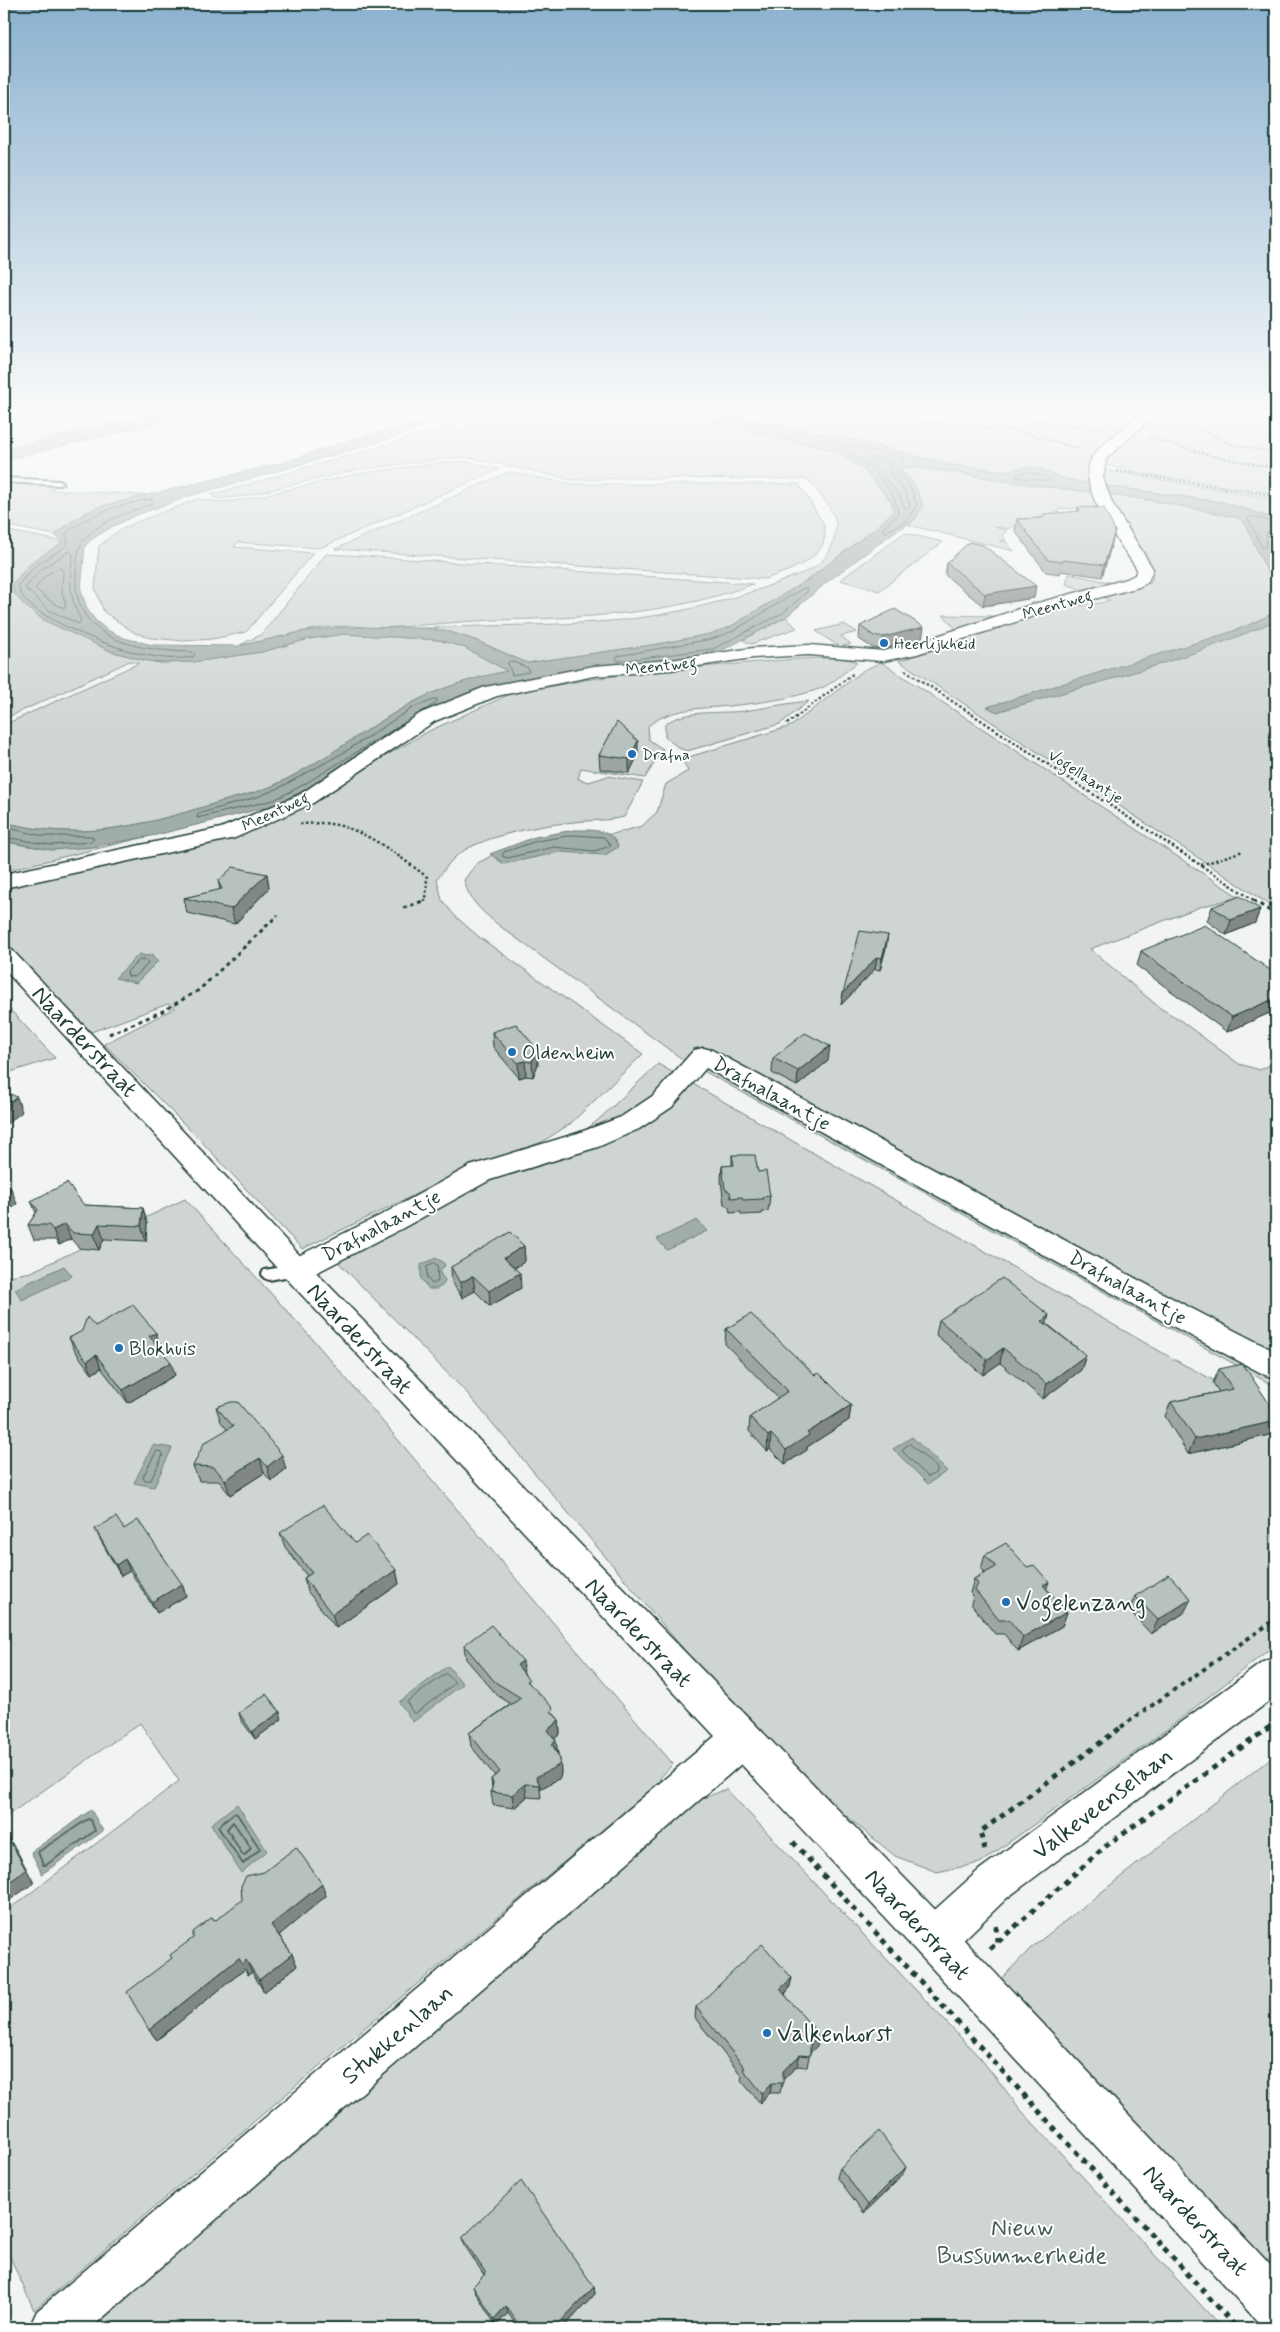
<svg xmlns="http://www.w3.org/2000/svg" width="1280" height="2332" font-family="Mynerve,sans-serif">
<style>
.built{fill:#e0e4e3}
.green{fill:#ced5d3;stroke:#768984}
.water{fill:#a1adaa;stroke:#6d807b}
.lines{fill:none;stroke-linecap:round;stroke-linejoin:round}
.shore-far1{stroke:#536a63;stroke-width:1}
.shore{stroke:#536a63;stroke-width:2}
.lane-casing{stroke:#1f3d34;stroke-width:4}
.street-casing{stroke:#1f3d34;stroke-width:3}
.secondary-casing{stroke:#1f3d34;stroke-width:3}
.path-far4{stroke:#1f3d34;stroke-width:2;stroke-dasharray:2 2;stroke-linecap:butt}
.path-far3{stroke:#1f3d34;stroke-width:2.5;stroke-dasharray:2.5 2.5;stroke-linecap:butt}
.path-far2{stroke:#1f3d34;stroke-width:3;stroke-dasharray:4 4;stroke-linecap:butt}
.path-far1{stroke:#1f3d34;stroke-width:4;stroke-dasharray:4.5 4.5;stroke-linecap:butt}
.path{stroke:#1f3d34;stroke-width:5;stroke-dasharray:5.5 5.5;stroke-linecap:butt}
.lane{fill:#fff;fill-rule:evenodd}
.street{fill:#fff;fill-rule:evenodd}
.secondary{fill:#fff;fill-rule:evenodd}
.wall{fill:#9da6a3;stroke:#1f3d34}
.shaded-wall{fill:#808784;stroke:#1f3d34}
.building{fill:#b7c1bd;stroke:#1f3d34}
.poi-dot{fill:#1f6fb2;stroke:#fff;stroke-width:2}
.labels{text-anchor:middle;stroke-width:4;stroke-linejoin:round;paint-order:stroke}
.far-street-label{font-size:16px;fill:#1f3d34;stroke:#fff}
.far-poi-label{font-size:16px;fill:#1f3d34;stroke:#fff;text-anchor:start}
.poi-label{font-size:20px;fill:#1f3d34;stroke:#fff;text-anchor:start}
.street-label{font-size:20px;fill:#1f3d34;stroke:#fff}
.near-street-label{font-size:24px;fill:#1f3d34;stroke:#fff}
.near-poi-label{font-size:24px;fill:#1f3d34;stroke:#fff;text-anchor:start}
.near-park-label{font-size:24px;fill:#425b54;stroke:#fff}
</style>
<rect width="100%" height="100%" fill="#f2f3f3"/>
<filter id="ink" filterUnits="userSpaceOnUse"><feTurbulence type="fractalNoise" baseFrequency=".02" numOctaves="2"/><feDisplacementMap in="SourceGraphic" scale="10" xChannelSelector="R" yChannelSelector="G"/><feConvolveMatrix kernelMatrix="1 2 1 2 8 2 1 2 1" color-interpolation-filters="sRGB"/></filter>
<g filter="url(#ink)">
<!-- built -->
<path class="built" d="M4 410H168L4 450Z"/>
<!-- green -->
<path class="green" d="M476 410H672L761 435 837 451 868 474 891 501 894 511 878 526 809 579 730 627 710 634 658 644 527 663 475 640 450 632 424 628C486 625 548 626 610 621 670 616 732 601 787 579 799 574 812 571 821 562 831 553 836 538 836 524 836 513 816 489 808 479L630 478 573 480 472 458 460 457 355 470 245 496 218 499 211 495 448 427 500 431 503 428 440 421Z
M703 410H1143C1130 429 1106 438 1090 455L1091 481 1089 484 1059 477 1042 470 1030 467 1004 471 951 465 858 441Z
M1164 410H1276V494L1145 474 1104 465 1109 455 1126 440 1163 414Z
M446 462H467L499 469 320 548 238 542 234 547 313 553 246 632 212 639 184 641 151 638 135 633 104 612 95 588 99 546 118 531 137 522 198 499 221 502 243 500 357 474Z
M909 467C971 473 1031 487 1093 492L1100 507 1058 509 1059 522 1014 525 1009 529 995 527 1007 531 1002 535 1006 540 999 541 1006 542 1014 551 909 525 916 518 914 483 900 469Z
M1103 470 1276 499V519L1222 502 1106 486 1103 480Z
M509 472 571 484H799L823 523C835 557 788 571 765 579L335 549Z
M4 482 55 485 51 490 146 495 87 512 55 535 4 525Z
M1109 494 1182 505 1239 518 1244 521 1276 590 1275 613 1160 663 1257 629 1276 620V829L1269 835 1276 840V909L899 661 965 639 943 615 1040 617 1043 604C1067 606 1088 608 1110 600L1066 584 1069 574 1119 584 1151 583 1153 578Z
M4 530 64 542 32 562 23 573 110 651 143 660 161 663 193 662 262 652 309 639 344 634 439 640 465 648 508 671C475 678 442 687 412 703 387 716 365 733 342 748 322 761 300 772 279 783 260 793 239 797 218 803 145 825 80 843 4 822V725L139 663 130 661 4 719Z
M904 533 943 542 879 591 840 580Z
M326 554 364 556 753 584C672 615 581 618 495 620 456 621 417 627 378 628 367 628 355 625 344 626 308 627 275 640 240 645L262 634Z
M786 617 797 628 751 644 743 640Z
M844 624 857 632 841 636 851 644 840 647 816 631Z
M795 659C810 659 845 655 857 663 845 671 832 685 819 689 791 699 758 703 729 706 700 709 672 707 648 726L649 740 663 749 645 778 581 768 578 779 589 782 608 776 643 782 624 817C607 821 592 820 574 822 543 825 477 836 454 858 448 864 443 872 437 879L442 900 455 916 479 937 643 1054 570 1124 542 1142 481 1163 302 1249 201 1141 104 1044 175 1008 168 1004 91 1032 4 941V886L168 848 273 819 315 802 382 758 429 731 510 694 585 680 654 671Z
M881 662 1239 897 1200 907 1090 949 1160 1008 1177 1018 1239 1064 1260 1070 1276 1062V1387L682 1059 501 927C484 913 469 902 464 880L476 864 500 851 579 835 613 834 642 826 657 812 666 784 688 771 682 759 791 726 864 670Z
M809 701 780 724 687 751 679 748 665 737V724C686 709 719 714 744 711 765 708 787 703 809 701Z
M150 836 4 871V841C54 855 100 845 150 836Z
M4 1003 55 1058 4 1074Z
M658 1064 1175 1360 1276 1413V1644L1166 1730 980 1863 937 1872 895 1856 834 1806 713 1684 466 1392 334 1258 446 1196 561 1148 597 1121Z
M185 1199 316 1343 673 1764 660 1778 661 1781 332 2055 34 2310 4 2244V1913L179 1781 140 1723 4 1818V1277L31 1272Z
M1276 1754V2271L1001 1979 1031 1948Z
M726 1789 981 2059 1021 2110 1222 2328H88L202 2226 702 1799Z"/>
<!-- water -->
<path class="water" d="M168 410H213L4 460V450Z
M461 410H476L369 445 190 496 134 516 110 528 92 539 85 546 81 590 87 609 95 620 107 630 124 638 152 645 239 646 306 631 345 627 424 628 450 632 475 640 527 663 658 644 710 634 730 627 809 579 878 526 894 511 891 501 868 474 837 451 761 435 672 410H703L745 418 858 441 951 465 1004 471 1030 467 1042 470 1059 477 1089 484 1222 502 1276 519V535H1271V549L1276 564V590L1244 522 1239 518 1151 500 1004 481 952 471 902 467 901 471 914 483 923 505C918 518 910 525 897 530L827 582 786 617 715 654 684 659 562 672 512 681 475 692 392 736 306 789 276 805 156 835 92 847 51 850 4 841V822C79 842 143 826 216 803 236 797 258 793 277 784 324 761 365 729 410 704 440 687 474 678 507 671L465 648 439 640 344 634 309 639 262 652 193 662 161 663 143 660 110 651 43 620 25 606 14 593 12 584 32 562 63 542 55 535 72 521 98 507 285 462 356 438Z
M1276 611V620C1188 661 1090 684 997 712L987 707 1247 627Z
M574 830C590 830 612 828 618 847L605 855 560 852 504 864 490 854 535 837Z
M139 954 146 956 153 954V958L159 960 136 983 115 978Z
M697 1220 707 1231 667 1250 657 1239Z
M436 1258 443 1262 445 1266 440 1270 441 1275 445 1280 443 1285 437 1289H429L421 1279V1265Z
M64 1266 72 1276 22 1300 15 1289Z
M912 1437 947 1471 928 1484 893 1449Z
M153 1445 172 1448 154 1487 134 1483Z
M448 1666 463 1684 413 1722 399 1702Z
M237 1804 267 1851 241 1873 211 1824Z
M91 1810 103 1831 42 1874 31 1852Z"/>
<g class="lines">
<!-- shore-far1 -->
<path class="shore-far1" d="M844 444 903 458V462L897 466 896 471 910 486 917 505 906 521 886 532 883 531V528L898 514C896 485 864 463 842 448Z
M873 457 890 462 891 475 904 490 910 505 909 508H905L899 495 870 461Z
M1030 472 1047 478 1048 481 1016 477 1018 474Z
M152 499V504C130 512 104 519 87 536 76 547 77 561 76 575 72 642 142 651 193 652L195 654 193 657C179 659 165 659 151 656 120 651 39 621 22 596 20 593 19 588 18 585L35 566 66 546 68 540 65 534C91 513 120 504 152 499Z
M1276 523 1251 516 1248 518 1262 548 1266 546 1267 532 1276 530
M70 551 73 554C69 578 69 599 81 620L79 624 49 610 25 588 39 571Z
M59 568 63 570 62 592 66 606 64 608 53 603 35 589 44 577Z
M804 588 807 589V592L783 613 713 649 618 661 616 659 617 656 712 639 733 631Z
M511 661 528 668 529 672 512 675 508 663Z
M404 723 303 785 274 800 197 818 198 814 257 797 279 788 343 753 414 707 437 699V702L424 711
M4 827 43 836H92L94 839 91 842 51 845 4 837
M574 835 604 837 611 846 594 851 554 847 507 858 502 856 504 852 537 841Z
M140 960 147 961 148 964 135 977 128 976 127 972Z
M434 1263 437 1265 438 1281 432 1284 427 1278V1267Z
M910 1444 937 1468V1472L928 1477 903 1452V1449Z
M157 1451 162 1452 163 1455 151 1480H144L143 1477Z
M446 1674 454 1681V1684L416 1713H413L407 1702Z"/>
<!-- shore -->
<path class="shore" d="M234 1813 237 1814 260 1849 243 1864 218 1827Z
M88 1819 91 1820 95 1831 46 1865H43L38 1852Z
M233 1822 251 1848 245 1855 242 1854 227 1829Z"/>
<defs>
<path id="lane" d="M4 478 59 481 63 483 59 485 4 482Z
M296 1265 301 1266 303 1270 301 1274 269 1280 264 1278 262 1274 264 1270Z"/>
<path id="street" d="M1145 410H1160L1106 459 1103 478 1112 503 1153 569 1148 582 1139 587 1046 612 917 654 883 661 809 655 753 658 671 670 594 676 497 696 435 721 313 803 235 838 4 888V874L221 828 299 795 421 713 485 687 594 666 671 660 753 648 809 645 883 651 907 646 1034 604 1127 579 1135 575 1137 569C1121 543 1073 486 1093 456 1100 445 1134 420 1145 410Z
M703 1048 712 1050 1183 1304 1276 1352V1378L1265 1375 1161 1320 706 1068 672 1107 639 1129 598 1147 490 1180 403 1228 306 1278 296 1281 286 1278 281 1270 286 1262 383 1214 470 1166 578 1133 621 1117 654 1095 694 1050Z
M1276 1657V1696L1007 1898 949 1954 934 1960 919 1954 913 1939 919 1924 979 1870 1263 1662Z
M741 1721 755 1726 760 1739 755 1752 91 2328H29L37 2311 727 1726Z"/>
<path id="secondary" d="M4 948 12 950 306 1262 949 1924 1276 2271V2328L1259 2323 919 1954 286 1278 4 969Z"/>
</defs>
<!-- lane casing -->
<use href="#lane" class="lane-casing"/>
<!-- street casing -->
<use href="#street" class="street-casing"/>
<!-- secondary casing -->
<use href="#secondary" class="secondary-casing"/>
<!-- path-far4 -->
<path class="path-far4" d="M797 410 1020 431 1082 450
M950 410 1103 429
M1267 410 1268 414 1276 420
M1169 415 1231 444 1276 453
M1148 437 1212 456 1276 468
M1117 471 1276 496"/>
<!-- path-far3 -->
<path class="path-far3" d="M905 670 1255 901
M787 724 854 673
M300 824C310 824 321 822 331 824 366 829 400 857 427 877L426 900 422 901
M1201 865 1243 851"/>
<!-- path-far2 -->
<path class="path-far2" d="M1253 900 1276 915
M403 908 426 900
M109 1034 161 1012 199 990 278 915"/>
<!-- path-far1 -->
<path class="path-far1" d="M1121 1727 1276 1619
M1269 1727 1276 1722"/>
<!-- path -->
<path class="path" d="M793 1842 1237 2328
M985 1850 980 1832 1123 1726
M996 1926 997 1942
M990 1949 1106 1846 1271 1726"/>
<!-- lane -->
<use href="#lane" class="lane"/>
<!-- street -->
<use href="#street" class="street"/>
<!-- secondary -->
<use href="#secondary" class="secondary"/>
</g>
<!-- wall -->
<path class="wall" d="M1078 507 1115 531 1112 543 1102 577 1061 571 1060 574 1046 572 1015 531 1017 519 1043 518 1077 512Z
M947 563 1034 598 983 606 945 575Z
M860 626 922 639 883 649 873 648 859 639Z
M599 755H638L629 773 600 769Z
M267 874 269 888 235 924 187 913 184 898 220 890 218 881Z
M1212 907 1260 909 1255 923 1226 935 1207 921Z
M886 948 880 970 875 969 841 1005 843 993Z
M1141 951 1276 974V1010L1227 1032 1137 966Z
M492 1032 538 1064 533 1077 526 1076 519 1078 493 1047Z
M773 1058 828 1061 797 1086 772 1073Z
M732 1155 758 1172 770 1196 768 1211 762 1212V1214L742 1215 741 1212 730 1213 729 1207 724 1204 721 1181 722 1166H732Z
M31 1201 84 1205 143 1208 147 1223 146 1241 104 1239 99 1250 79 1248 71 1239 59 1245 55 1240H34L28 1225 36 1213Z
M524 1246 525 1261 515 1268 521 1288 490 1306 475 1291 462 1298 452 1282 451 1267Z
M939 1320 1047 1324 1086 1355 1081 1370 1043 1399 1000 1363 983 1375 936 1335Z
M95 1326 156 1333 160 1346 158 1347 175 1375 128 1403 101 1368 92 1374 75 1351 69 1338Z
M726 1329 815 1375 851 1405 849 1420 807 1447V1450L785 1464 770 1449 767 1451 749 1431 750 1417 778 1398 725 1344Z
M1219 1369 1276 1421V1427L1273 1434 1188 1454 1165 1416 1171 1402 1219 1392 1213 1383Z
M216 1407 286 1469 271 1481 264 1473 230 1495 219 1481H199L193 1466 227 1429 221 1422Z
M95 1529H124L182 1584 186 1596 157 1613 130 1571 121 1576 101 1541Z
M280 1533 355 1543 396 1570 399 1584 336 1628 308 1592 304 1578 307 1576 285 1547Z
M985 1555 1047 1589 1067 1612 1062 1626 1018 1651 1004 1634H995L971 1604 973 1596 970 1593 974 1579 984 1573 981 1569Z
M1135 1596 1184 1613 1151 1634 1129 1610Z
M464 1645 524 1673 530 1685 559 1720 560 1734 555 1738 561 1772 560 1778 540 1789 541 1798 527 1797 514 1808 493 1805 491 1792 492 1788 491 1779 495 1776 471 1746 469 1733 511 1704 497 1695 466 1659Z
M239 1713 282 1719 255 1739 241 1720Z
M322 1884 326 1896 279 1935 292 1954 297 1966 264 1992 252 1972 248 1975 245 1969 157 2040 149 2030 172 1958 193 1938 216 1920Z
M792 1978 789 1989 785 1994 817 2046 810 2052 807 2067 797 2066 783 2080 780 2093H770L760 2103 741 2080 742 2076 695 2018 696 2007Z
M840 2168 902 2176 864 2213 837 2177Z
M462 2238 594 2287 595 2294 563 2328H518L508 2313 496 2326 476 2293 473 2286 484 2275 465 2246Z"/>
<!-- shaded-wall -->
<path class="shaded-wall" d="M1115 531 1112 543 1102 577 1104 565Z
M1036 586 1034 598 983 606 985 594Z
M924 627 922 639 883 649 884 637Z
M638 741V755L629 773V759Z
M267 874 269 888 235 924 231 909Z
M1260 909 1255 923 1226 935 1231 920Z
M888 935 886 948 880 970 882 958Z
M877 957 875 969 841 1005 843 993Z
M1276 998V1010L1227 1032 1232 1017Z
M830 1046 828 1061 797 1086 798 1071Z
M537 1049 538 1064 533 1077 532 1062Z
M525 1061 526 1076 519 1078 518 1063Z
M17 1097 22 1112 4 1126V1107Z
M11 1188 17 1204 4 1213V1193Z
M143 1208 147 1223 146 1241 141 1226Z
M65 1224 71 1239 59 1245 53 1230Z
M99 1224 104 1239 99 1250 94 1234Z
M524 1246 525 1261 506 1273 504 1258Z
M520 1273 521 1288 490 1306 489 1291Z
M473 1276 475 1291 462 1298 460 1283Z
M1049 1315 1045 1330 1042 1321Z
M156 1333 160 1346 154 1349 149 1336Z
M1003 1348 1000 1363 983 1375 987 1360Z
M96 1355 101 1368 92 1374 87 1361Z
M1086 1355 1081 1370 1043 1399 1047 1384Z
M171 1362 175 1375 128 1403 123 1390Z
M851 1405 849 1420 807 1447V1450L785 1464 786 1450 807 1433Z
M1276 1421V1427L1273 1434 1188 1454 1195 1439Z
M771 1434 770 1449 767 1451 768 1436Z
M282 1455 286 1469 271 1481 267 1467Z
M260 1458 264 1473 230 1495 225 1480Z
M125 1559 130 1571 121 1576 116 1565Z
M396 1570 399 1584 336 1628 332 1614Z
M1049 1582 1044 1596 1043 1585Z
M182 1584 186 1596 157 1613 152 1602Z
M1191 1599 1184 1613 1151 1634 1158 1620Z
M1067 1612 1062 1626 1018 1651 1023 1637Z
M523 1661 524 1675 517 1665Z
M280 1712 282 1719 255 1739 252 1732Z
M559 1720 560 1734 549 1743 548 1730Z
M556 1741 558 1754 552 1744Z
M560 1759 561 1772 560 1778 540 1789V1785L536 1777Z
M525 1784 527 1797 514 1808 512 1795Z
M9 1839 17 1851 34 1883 4 1904V1886Z
M322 1884 326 1896 277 1937 271 1925Z
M292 1954 297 1966 264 1992 259 1980Z
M239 1958 246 1960 252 1972 248 1975 245 1969 157 2040 149 2030Z
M792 1978 789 1989 778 2000 780 1989Z
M819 2035 817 2046 808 2055 810 2044Z
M800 2055 797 2066 781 2082 783 2071Z
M772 2083 770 2093 760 2103 762 2093Z
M906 2167 902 2176 864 2213 868 2205Z
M594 2287 595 2294 563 2328H554Z
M506 2306 508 2313 496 2326 494 2319Z"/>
<!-- building -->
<path class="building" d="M1078 507 1104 508 1115 531 1104 565 1063 560 1062 562 1048 560 1017 519 1043 518 1044 514 1080 511Z
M969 542 983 545 1036 586 985 594 947 563Z
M895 609 924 627 884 637 874 636 860 626Z
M617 722 638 741 629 759 599 755Z
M233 867 267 874 231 909 184 898 222 889 218 881Z
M1240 896 1260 909 1231 920 1212 907Z
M1205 925 1276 974V998L1232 1017 1141 951Z
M860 931 888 935 882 958 877 957 843 993Z
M516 1024 537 1049 532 1062 525 1061 518 1063 492 1032Z
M805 1033 830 1046 798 1071 773 1058Z
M4 1091 17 1097 4 1107Z
M732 1155H755L758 1172 766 1171 770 1196 762 1197 763 1199 743 1200 742 1197 731 1198 730 1192 725 1189 722 1166 734 1165Z
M67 1183 84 1205 143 1208 141 1226 99 1224 94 1234 73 1233 65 1224 53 1230 49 1225H28L38 1210 31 1201Z
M4 1184 11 1188 4 1193Z
M510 1232 524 1246 504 1258 520 1273 489 1291 473 1276 460 1283 451 1267Z
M1002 1278 1049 1315 1042 1321 1086 1355 1047 1384 1003 1348 987 1360 939 1320Z
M133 1305 156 1333 149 1336 171 1362 123 1390 96 1355 87 1361 69 1338 82 1331 87 1317 95 1326Z
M751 1314 815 1375 819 1373 851 1405 807 1433 809 1435 786 1450 771 1434 768 1436 750 1417 788 1391 726 1329Z
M1243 1364 1276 1414V1421L1195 1439 1171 1402 1233 1389 1219 1369Z
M231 1402H238L282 1455 267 1467 260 1458 225 1480 214 1467 193 1466 204 1443 233 1426 216 1407Z
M323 1505 355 1543 367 1535 396 1570 332 1614 304 1578 312 1573 280 1533Z
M116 1517 124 1529 138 1520 182 1584 152 1602 125 1559 116 1565 95 1529Z
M1006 1543 1027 1567 1034 1565 1049 1582 1043 1585 1067 1612 1023 1637 1009 1620H999L975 1590 978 1584 974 1579 996 1567 985 1555Z
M1169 1575 1191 1599 1158 1620 1135 1596Z
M491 1625 523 1661 517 1665 529 1680 527 1681 553 1708 551 1711 559 1720 548 1730 556 1741 552 1744 560 1759 559 1765 536 1777 540 1785 525 1784 512 1795 491 1792 493 1783 491 1779 500 1772 469 1733 521 1698 495 1682 464 1645Z
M266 1694 280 1712 252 1732 239 1713Z
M9 1839 26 1870 4 1886V1842Z
M296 1847 322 1884 271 1925 292 1954 259 1980 246 1960 242 1964 239 1958 149 2030 127 1992 172 1958 170 1955 193 1938V1932L211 1918 216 1920 242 1900 241 1886 246 1876 264 1872Z
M762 1944 792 1978 780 1989 819 2035 810 2044V2056L800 2055 783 2071V2083H772L762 2093 743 2069 745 2068 696 2007Z
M879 2131 906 2167 868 2205 840 2168Z
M521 2181 594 2287 554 2328H521L506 2306 494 2319 473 2286 486 2273 462 2238Z"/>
</g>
<!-- sky -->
<linearGradient id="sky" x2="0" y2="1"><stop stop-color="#8bb1cf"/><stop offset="0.56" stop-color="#f9fafa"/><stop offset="1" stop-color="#f9fafa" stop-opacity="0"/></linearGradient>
<rect width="1280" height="737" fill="url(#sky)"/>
<!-- markers -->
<g class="poi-dot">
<circle cx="884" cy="643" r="5"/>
<circle cx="632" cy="754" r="5"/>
<circle cx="512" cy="1052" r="5"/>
<circle cx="119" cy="1348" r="5"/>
<circle cx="1006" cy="1602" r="5"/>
<circle cx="767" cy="2033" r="5"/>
</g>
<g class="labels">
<!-- far-street labels -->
<g class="far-street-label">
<text transform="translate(1057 604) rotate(-16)" y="6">Meentweg</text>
<text transform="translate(661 665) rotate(-6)" y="6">Meentweg</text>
<text transform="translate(1086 776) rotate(33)" y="6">Vogellaantje</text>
<text transform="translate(275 811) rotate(-25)" y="6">Meentweg</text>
</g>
<!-- far-poi labels -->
<g class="far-poi-label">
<text x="894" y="649">Heerlijkheid</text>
<text x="642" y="760">Drafna</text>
</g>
<!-- poi labels -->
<g class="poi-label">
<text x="522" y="1059">Oldenheim</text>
<text x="129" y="1355">Blokhuis</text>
</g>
<!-- street labels -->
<g class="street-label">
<text transform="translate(772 1093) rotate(29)" y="7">Drafnalaantje</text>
<text transform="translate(381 1225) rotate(-28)" y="7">Drafnalaantje</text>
<text transform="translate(1128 1287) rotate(29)" y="7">Drafnalaantje</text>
</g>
<!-- near-street labels -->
<g class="near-street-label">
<text transform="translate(85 1041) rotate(47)" y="8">Naarderstraat</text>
<text transform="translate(360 1338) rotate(47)" y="8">Naarderstraat</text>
<text transform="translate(639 1632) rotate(46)" y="8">Naarderstraat</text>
<text transform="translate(1102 1803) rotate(-37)" y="8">Valkeveenselaan</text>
<text transform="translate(918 1924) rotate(47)" y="8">Naarderstraat</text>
<text transform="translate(397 2034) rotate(-41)" y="8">Stukkenlaan</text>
<text transform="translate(1196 2220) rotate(47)" y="8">Naarderstraat</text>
</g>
<!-- near-poi labels -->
<g class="near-poi-label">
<text x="1016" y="1610">Vogelenzang</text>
<text x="777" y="2041">Valkenhorst</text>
</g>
<!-- near-park labels -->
<g class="near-park-label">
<text x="1022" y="2235">Nieuw<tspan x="1022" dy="28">Bussummerheide</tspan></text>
</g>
</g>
<!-- margin -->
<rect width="1280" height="2332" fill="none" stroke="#fff" stroke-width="20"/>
<rect x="10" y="10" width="1260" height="2312" fill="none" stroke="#1f3d34" stroke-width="2" filter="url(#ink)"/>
</svg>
